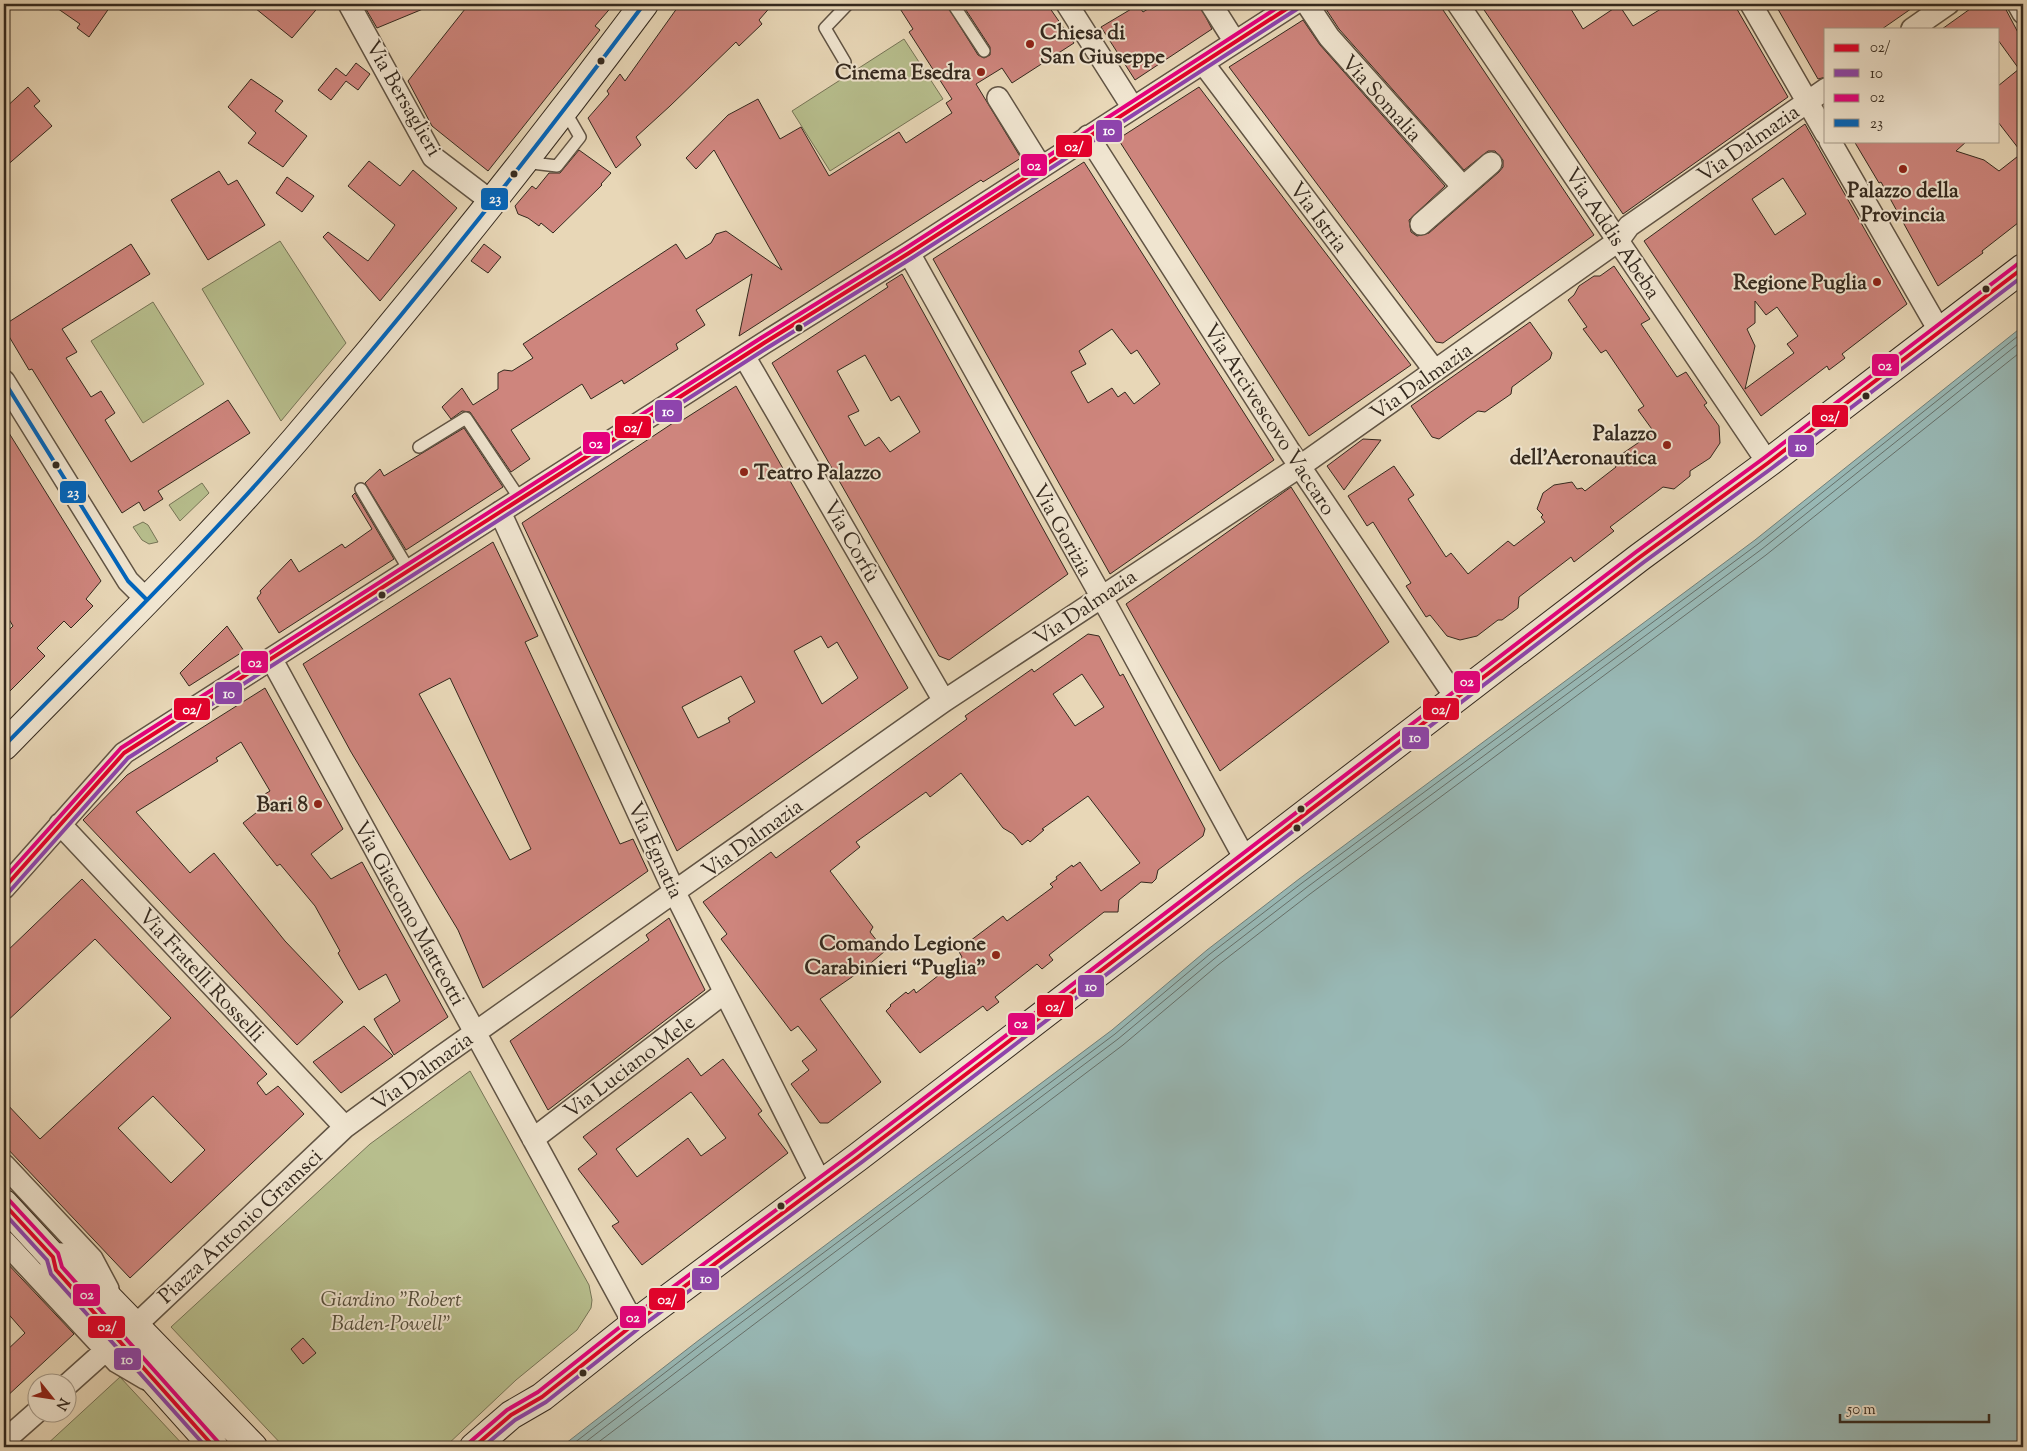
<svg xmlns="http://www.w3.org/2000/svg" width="2027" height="1451" font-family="'Sorts Mill Goudy',serif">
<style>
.green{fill:#b7be8d;stroke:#767456}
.water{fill:#98b8b5;stroke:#707f79}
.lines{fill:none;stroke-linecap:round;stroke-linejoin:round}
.shore{stroke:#66706a;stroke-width:1}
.building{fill:#ce857d;stroke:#34291e;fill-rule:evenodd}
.service-casing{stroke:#615444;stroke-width:14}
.minor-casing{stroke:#615444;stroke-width:24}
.secondary-casing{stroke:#34291e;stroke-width:30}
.service{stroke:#f0e5d0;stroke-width:11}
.minor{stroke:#f0e5d0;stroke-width:21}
.secondary{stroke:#f0e5d0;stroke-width:28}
.bus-1-casing{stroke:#f0e5d0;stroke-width:8}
.bus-2-casing{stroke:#f0e5d0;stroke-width:8}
.bus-3-casing{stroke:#f0e5d0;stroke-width:8}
.bus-4-casing{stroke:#f0e5d0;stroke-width:8}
.bus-1{stroke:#e4002b;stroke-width:4}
.bus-2{stroke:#8e44ad;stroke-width:4}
.bus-3{stroke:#e5007d;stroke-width:4}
.bus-4{stroke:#0065bd;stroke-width:4}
.poi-dot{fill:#8f2418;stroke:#f0e5d0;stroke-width:2}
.bus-dot{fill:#34291e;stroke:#f0e5d0;stroke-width:2}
.labels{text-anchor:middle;stroke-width:4;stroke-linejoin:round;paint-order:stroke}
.poi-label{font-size:21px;font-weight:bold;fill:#34291e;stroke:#f0e5d0;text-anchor:end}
.street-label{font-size:21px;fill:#34291e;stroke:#f0e5d0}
.park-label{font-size:21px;font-style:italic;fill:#554e3a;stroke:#f0e5d0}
.line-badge{stroke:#f0e5d0;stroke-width:2}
.badge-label{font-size:14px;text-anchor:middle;font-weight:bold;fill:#fff}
</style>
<rect width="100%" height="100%" fill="#e8d7b7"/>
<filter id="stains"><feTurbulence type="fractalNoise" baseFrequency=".004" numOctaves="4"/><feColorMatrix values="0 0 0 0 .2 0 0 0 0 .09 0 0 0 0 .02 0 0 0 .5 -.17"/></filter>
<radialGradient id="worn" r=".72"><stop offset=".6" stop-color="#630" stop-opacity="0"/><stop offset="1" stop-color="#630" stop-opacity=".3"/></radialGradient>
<!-- green -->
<path class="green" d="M904 39 943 99 830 171 792 111Z
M280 241 346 343 281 421 202 289Z
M153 302 204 384 143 423 91 341Z
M202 483 209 493 180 521 169 505Z
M143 522 148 525 158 542 149 544 142 540 133 527Z
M470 1071 589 1285 592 1300 591 1308 577 1330 516 1380 445 1447H284L171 1327 370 1144Z
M120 1377 185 1447H44Z"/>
<!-- water -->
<path class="water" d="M2023 326V1447H561L699 1340 1112 1030 1207 950 1299 879 1755 540Z"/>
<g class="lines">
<!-- shore -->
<path class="shore" d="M569 1447 702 1344 1115 1034 1210 954 1302 883 1758 544 2023 332
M579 1447 706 1349 1118 1039 1214 959 1306 888 1762 549 2023 340
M592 1447 1123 1045 1218 965 1310 894 1766 555 2023 350"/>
</g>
<!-- building -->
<path class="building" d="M51 4H112L89 37 77 28 80 24Z
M250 4H321L292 38Z
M363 4H435L377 28Z
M469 4H614L595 26 600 30 488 171 432 126 408 81Z
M680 4H773L759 20 762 24 739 46 736 42 670 106 636 137 641 145 616 168 588 118 609 94 607 91 620 74 625 81Z
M897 4H946L978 55 984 58 990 55V47L962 4H1047L1074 43 1012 83 1002 68 976 84 1021 158 983 182 981 180 739 336 752 274 696 310 705 325 676 344 678 349 624 384 622 380 591 399 582 384 511 430 530 459 511 472 470 412 462 411 451 419 442 407 462 388 473 405 498 389V373L504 370 512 371 533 358 523 344 676 244 686 259 711 243 716 234 726 231 782 270 714 150 696 169 686 158 728 115 758 99 780 139 801 127 829 176 899 132 906 143 952 113 946 103 952 99 909 32 913 29Z
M1156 4H1199L1212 29 1135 80 1101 27 1138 5 1143 12Z
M1328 4H1439L1594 235 1443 343 1436 342 1229 67 1303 20 1320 45 1445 186 1409 220 1411 232 1417 236 1429 233 1499 172 1503 167V160L1495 151H1488L1464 170 1339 29 1324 6Z
M1480 4H1568L1583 29 1619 5 1633 26 1669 4H1734L1788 97 1623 214Z
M1775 4H1918L1882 29H1826V77L1818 79Z
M1977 4H2003L2023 42V219L1982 251 1983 253 1938 286 1881 182 1879 183 1854 141H1967L1956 151 1984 160 1999 171 2022 153 1998 122V86L2019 69 1998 40V29H1942Z
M356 63 370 74 358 90 346 81 331 100 318 90 336 68 346 76Z
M251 79 283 101 275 111 307 136 283 167 248 143 256 133 228 107Z
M28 87 40 101 34 106 52 126 4 168V109Z
M1199 87 1411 365 1309 436 1118 139Z
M1805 124 1907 304 1842 354 1845 358 1829 370 1827 366 1761 416 1644 241ZM1783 178 1806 214 1775 235 1752 199ZM1755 301 1766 315 1777 307 1798 336 1787 344 1794 353 1745 389 1755 346 1747 329 1755 323Z
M579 150 611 173 601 184 602 185 553 233 541 223 539 226 528 218 518 214 515 206 532 186 536 189 549 173H560Z
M369 161 400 186 413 170 457 208 380 301 323 237 328 232 368 261 390 232 395 225 348 186Z
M1084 162 1274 460 1110 574 933 259ZM1112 329 1131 354 1137 350 1160 384 1134 404 1125 392 1118 397 1112 388 1088 403 1071 372 1086 364 1079 351Z
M219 171 228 185 237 180 265 225 208 260 171 200Z
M287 177 314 196 302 212 276 193Z
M131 244 150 274 62 329 77 352 66 358 91 397 101 391 115 413 105 420 131 462 228 400 250 433 158 491 163 499 144 511 139 502 122 513 32 369 29 370 4 328V325Z
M484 244 501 257 488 273 471 261Z
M1614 266 1650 319 1641 324 1677 377 1686 372 1707 403 1704 405 1719 426 1720 443 1710 458 1690 471V476L1674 489 1663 487 1610 527 1614 531 1574 562 1571 557 1519 597 1518 608 1502 620H1498L1477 636 1460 640 1447 636 1430 615 1426 617 1406 586 1411 583 1373 522 1367 526 1348 496 1394 466 1414 495 1408 499 1446 557 1451 553 1468 574 1508 541 1514 546 1545 522 1541 517 1543 515 1537 509 1543 493 1554 485 1572 482 1577 489 1582 488 1585 491 1616 467 1613 460 1654 432 1638 410 1644 406 1606 350 1601 353 1583 329 1587 327 1568 300 1574 295 1579 286 1594 276H1600Z
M902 274 1068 574 949 660 939 656 772 363 888 287 886 284ZM865 355 891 401 899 396 920 432 890 452 879 437 865 446 848 416 859 411 837 371Z
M1530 322 1552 353 1550 359 1512 387 1511 394 1485 412 1478 411 1439 439 1432 437 1411 406Z
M736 386 908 688 677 851 522 523 676 421 678 423ZM821 636 828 648 837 642 858 678 822 704 794 651ZM741 676 755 702 728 718 730 722 698 738 682 707Z
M4 425 101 581 86 599 93 606 71 628 64 621 37 648 45 656 4 697V635L13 626 4 611Z
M464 428 503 487 406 550 365 483 380 469 384 476Z
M1363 439 1381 440 1344 490 1327 466Z
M1291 487 1389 642 1220 771 1126 604Z
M355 493 394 559 279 633 257 598 261 593 260 591 291 559 299 572 342 544 345 548 372 529 352 496Z
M493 542 538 636 525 642 620 844 633 839 648 871 483 988 458 930 351 752 303 664ZM450 678 531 849 510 860 419 694Z
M227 626 244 651 189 686 180 673Z
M1088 634 1099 636 1120 676 1123 674 1205 829 1203 836 1158 870 1156 879 1152 883 1141 882 1119 900 1118 912H1104L1049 955 1053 960 1042 969 1037 964 995 997 999 1002 987 1011 983 1006 920 1053 886 1011 891 1006 890 1005 906 992 908 994 914 989 916 993 962 957 958 950 1003 916 1007 921 1053 887 1050 884 1057 879 1056 877 1072 865 1073 867 1080 862 1101 891 1140 863 1088 796 1042 829 1044 830 1030 842 1028 840 1022 845 1013 834 1003 828 961 773 930 797 926 792 856 842 860 847 830 871 873 927 870 932 885 951 865 968 820 999 881 1082 828 1123H820L791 1084 809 1070 802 1061 817 1050 798 1026 791 1031 721 939 727 934 703 902 771 852 776 858 967 719 965 716 1032 669 1034 672ZM1082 674 1104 707 1075 726 1053 694Z
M265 688 343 829 311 854 331 879 362 862 448 1017 394 1055 374 1019 400 1001 386 974 359 990 338 953 340 951 315 906 280 864 277 866 243 823 270 802 265 794 270 791 241 742 216 758 218 761 136 812 190 873 214 853 285 941 343 1002 297 1045 83 820 127 775Z
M82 879 267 1074 257 1083 266 1095 278 1086 304 1114 130 1278 4 1145V1101L40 1139 171 1018 95 939 4 1024V954ZM153 1096 205 1150 171 1183 118 1128Z
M669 918 705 990 548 1110 510 1041 649 940 646 935Z
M364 1026 393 1056 341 1093 313 1062Z
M688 1058 701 1076 723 1059 762 1111 758 1114 788 1153 642 1265 612 1226 619 1222 578 1169 597 1154 583 1137ZM691 1092 726 1138 701 1156 688 1138 637 1177 616 1149Z
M4 1260 74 1334 4 1399V1353L25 1333 4 1309Z
M303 1338 316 1353 303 1364 291 1349Z"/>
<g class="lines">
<defs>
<path id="service" d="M953 4 984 51
M845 62 825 28 848 4
M524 162 557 166 580 137 565 111
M419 447 466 418 520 499
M361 489 409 570"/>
<path id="minor" d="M349 4 433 157 492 202
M1067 4 1133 108
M1211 4 1235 42
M1307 4 1329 37 1463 187
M1458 4 1768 463
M1751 4 1826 134
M2018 4 2023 13
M1912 29 1948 4
M1203 63 1435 371
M998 98 1041 167
M1088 136 1288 449 1456 698
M1830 141 1940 332
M1421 224 1491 163
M909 253 1110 612 1245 859
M744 356 944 701
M4 381 128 581 147 600
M500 512 675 893 821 1184
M272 660 634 1324
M60 824 345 1127
M4 888 124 753 764 343 909 253 1294 4
M533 1139 724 993
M4 1165 92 1259 108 1289
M4 1241 117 1362 146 1379
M136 1325 345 1127 435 1061 944 701 1299 467 1618 241 1629 226 1826 89
M68 1384 106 1350
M4 1441 38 1411"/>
<path id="secondary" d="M4 746C102 645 204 546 296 439 417 298 533 153 644 4
M4 1204 53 1257 56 1270 87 1305 214 1447
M55 1257 69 1258 253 1447
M474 1447 511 1415 542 1397 634 1324 858 1157 1640 557 1768 463 2023 268"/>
</defs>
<!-- service casing -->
<use href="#service" class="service-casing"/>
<!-- minor casing -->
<use href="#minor" class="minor-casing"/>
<!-- secondary casing -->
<use href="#secondary" class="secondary-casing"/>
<!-- service -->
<use href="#service" class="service"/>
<!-- minor -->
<use href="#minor" class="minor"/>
<!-- secondary -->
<use href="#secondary" class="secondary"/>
<defs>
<path id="bus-1" d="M4 888 124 753 764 343 909 253 1294 4
M4 1204 53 1257 56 1270 214 1447
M474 1447 511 1415 542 1397 634 1324 858 1157 1640 557 1768 463 2023 268"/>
<path id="bus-2" d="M9 892 128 758 767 348 912 258 1297 9
M4 1213 47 1260 51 1274 206 1447
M483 1447 515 1420 546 1402 638 1329 862 1162 1644 562 1772 468 2023 276"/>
<path id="bus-3" d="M4 879 121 748 761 338 906 248 1283 4
M9 1200 58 1253 62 1267 219 1443
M470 1442 507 1410 538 1392 630 1319 854 1152 1636 552 1764 458 2019 263"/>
<path id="bus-4" d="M4 381 128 581 147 600
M4 746C90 658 178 571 260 480 396 328 522 167 644 4"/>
</defs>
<!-- bus-1 casing -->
<use href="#bus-1" class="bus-1-casing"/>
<!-- bus-2 casing -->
<use href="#bus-2" class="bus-2-casing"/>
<!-- bus-3 casing -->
<use href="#bus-3" class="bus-3-casing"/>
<!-- bus-4 casing -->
<use href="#bus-4" class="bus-4-casing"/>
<!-- bus-1 -->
<use href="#bus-1" class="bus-1"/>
<!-- bus-2 -->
<use href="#bus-2" class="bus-2"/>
<!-- bus-3 -->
<use href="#bus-3" class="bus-3"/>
<!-- bus-4 -->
<use href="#bus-4" class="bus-4"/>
</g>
<!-- markers -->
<g class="poi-dot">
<circle cx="1030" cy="44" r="5"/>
<circle cx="981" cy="72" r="5"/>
<circle cx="1903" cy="169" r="5"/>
<circle cx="1877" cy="282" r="5"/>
<circle cx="1667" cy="445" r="5"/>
<circle cx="744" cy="472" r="5"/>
<circle cx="318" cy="804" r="5"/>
<circle cx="996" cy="955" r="5"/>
</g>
<g class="bus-dot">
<circle cx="601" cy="61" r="4.5"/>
<circle cx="514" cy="174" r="4.5"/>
<circle cx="1986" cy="289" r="4.5"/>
<circle cx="799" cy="328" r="4.5"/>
<circle cx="1866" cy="396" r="4.5"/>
<circle cx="56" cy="465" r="4.5"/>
<circle cx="382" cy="595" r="4.5"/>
<circle cx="1301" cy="809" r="4.5"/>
<circle cx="1297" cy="828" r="4.5"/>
<circle cx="781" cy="1206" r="4.5"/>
<circle cx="583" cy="1373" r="4.5"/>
</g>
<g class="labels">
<!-- poi labels -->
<g class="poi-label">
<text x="1040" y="39" text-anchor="start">Chiesa di<tspan x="1040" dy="24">San Giuseppe</tspan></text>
<text x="971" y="79">Cinema Esedra</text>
<text x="1903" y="197" text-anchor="middle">Palazzo della<tspan x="1903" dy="24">Provincia</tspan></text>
<text x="1867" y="289">Regione Puglia</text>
<text x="1657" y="440">Palazzo<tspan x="1657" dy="24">dell'Aeronautica</tspan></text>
<text x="754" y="479" text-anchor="start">Teatro Palazzo</text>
<text x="308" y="811">Bari 8</text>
<text x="986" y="950">Comando Legione<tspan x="986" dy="24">Carabinieri “Puglia”</tspan></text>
</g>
<!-- street labels -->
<g class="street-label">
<text transform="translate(404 98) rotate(60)" y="7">Via Bersaglieri</text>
<text transform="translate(1382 98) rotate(48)" y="7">Via Somalia</text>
<text transform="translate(1748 143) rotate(-35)" y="7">Via Dalmazia</text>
<text transform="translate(1319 217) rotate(53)" y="7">Via Istria</text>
<text transform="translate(1613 233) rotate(56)" y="7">Via Addis Abeba</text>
<text transform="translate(1421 381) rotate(-35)" y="7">Via Dalmazia</text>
<text transform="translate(1270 419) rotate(57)" y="7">Via Arcivescovo Vaccaro</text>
<text transform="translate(1063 530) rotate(61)" y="7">Via Gorizia</text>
<text transform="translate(852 541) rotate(60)" y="7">Via Corfù</text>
<text transform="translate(1085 607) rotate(-34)" y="7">Via Dalmazia</text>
<text transform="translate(752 838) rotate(-36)" y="7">Via Dalmazia</text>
<text transform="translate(656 850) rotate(65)" y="7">Via Egnatia</text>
<text transform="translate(410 913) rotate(61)" y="7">Via Giacomo Matteotti</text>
<text transform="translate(202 975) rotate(47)" y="7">Via Fratelli Rosselli</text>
<text transform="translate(629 1066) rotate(-37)" y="7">Via Luciano Mele</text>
<text transform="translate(422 1071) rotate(-36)" y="7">Via Dalmazia</text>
<text transform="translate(240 1226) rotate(-43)" y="7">Piazza Antonio Gramsci</text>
</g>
<!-- park labels -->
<g class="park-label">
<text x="391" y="1306">Giardino "Robert<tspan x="391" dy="24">Baden-Powell"</tspan></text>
</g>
</g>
<g class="line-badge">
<rect x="1095" y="119" width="28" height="24" rx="5" fill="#8e44ad"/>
<rect x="1055" y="134" width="38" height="24" rx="5" fill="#e4002b"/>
<rect x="1020" y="153" width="28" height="24" rx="5" fill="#e5007d"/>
<rect x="480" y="187" width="29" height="24" rx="5" fill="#0065bd"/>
<rect x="1871" y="353" width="29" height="24" rx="5" fill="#e5007d"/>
<rect x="654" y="399" width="29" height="24" rx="5" fill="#8e44ad"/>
<rect x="1811" y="404" width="38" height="24" rx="5" fill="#e4002b"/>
<rect x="614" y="415" width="38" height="24" rx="5" fill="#e4002b"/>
<rect x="582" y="431" width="29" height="24" rx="5" fill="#e5007d"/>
<rect x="1787" y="434" width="28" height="24" rx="5" fill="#8e44ad"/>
<rect x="59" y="480" width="28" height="24" rx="5" fill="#0065bd"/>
<rect x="240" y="650" width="29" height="24" rx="5" fill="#e5007d"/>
<rect x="1453" y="670" width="28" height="24" rx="5" fill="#e5007d"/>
<rect x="214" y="681" width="29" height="24" rx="5" fill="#8e44ad"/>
<rect x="173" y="697" width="38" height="24" rx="5" fill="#e4002b"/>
<rect x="1422" y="697" width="38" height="24" rx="5" fill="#e4002b"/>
<rect x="1401" y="726" width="29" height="24" rx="5" fill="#8e44ad"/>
<rect x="1077" y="974" width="28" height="24" rx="5" fill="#8e44ad"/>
<rect x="1036" y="994" width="38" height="24" rx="5" fill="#e4002b"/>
<rect x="1007" y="1012" width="29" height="24" rx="5" fill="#e5007d"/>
<rect x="691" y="1267" width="29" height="24" rx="5" fill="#8e44ad"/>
<rect x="72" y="1283" width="29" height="24" rx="5" fill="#e5007d"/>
<rect x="648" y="1287" width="38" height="24" rx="5" fill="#e4002b"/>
<rect x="619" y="1305" width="28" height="24" rx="5" fill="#e5007d"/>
<rect x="87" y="1315" width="39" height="24" rx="5" fill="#e4002b"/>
<rect x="113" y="1347" width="29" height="24" rx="5" fill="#8e44ad"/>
</g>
<g class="badge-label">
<text x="1109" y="135">10</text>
<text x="1074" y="151">02/</text>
<text x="1034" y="170">02</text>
<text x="495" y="203">23</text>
<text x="1885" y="370">02</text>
<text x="668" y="416">10</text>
<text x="1830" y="421">02/</text>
<text x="633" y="432">02/</text>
<text x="596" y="448">02</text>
<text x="1801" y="451">10</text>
<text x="73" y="497">23</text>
<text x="255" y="667">02</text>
<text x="1467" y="686">02</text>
<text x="229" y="698">10</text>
<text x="192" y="714">02/</text>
<text x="1441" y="714">02/</text>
<text x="1415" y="742">10</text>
<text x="1091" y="991">10</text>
<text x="1055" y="1011">02/</text>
<text x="1021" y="1028">02</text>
<text x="706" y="1283">10</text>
<text x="87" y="1299">02</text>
<text x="667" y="1304">02/</text>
<text x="633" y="1322">02</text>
<text x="107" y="1331">02/</text>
<text x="127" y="1364">10</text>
</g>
<!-- margin -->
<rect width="2027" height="1451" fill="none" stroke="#e8d7b7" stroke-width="20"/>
<rect x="5" y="5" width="2017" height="1441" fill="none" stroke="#34291e" stroke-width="2.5"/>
<rect x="10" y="10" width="2007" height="1431" fill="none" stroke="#34291e"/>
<!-- legend -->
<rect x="1824" y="28" width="175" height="115" fill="#f0e5d0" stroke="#a59a89"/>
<rect x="1834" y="44" width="25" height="8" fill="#e4002b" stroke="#a59a89"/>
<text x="1870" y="52" font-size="15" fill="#34291e">02/</text>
<rect x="1834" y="69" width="25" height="8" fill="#8e44ad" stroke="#a59a89"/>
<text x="1870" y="78" font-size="15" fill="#34291e">10</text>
<rect x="1834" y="94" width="25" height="8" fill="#e5007d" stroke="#a59a89"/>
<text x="1870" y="102" font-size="15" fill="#34291e">02</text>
<rect x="1834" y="119" width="25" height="8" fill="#0065bd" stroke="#a59a89"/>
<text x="1870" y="128" font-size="15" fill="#34291e">23</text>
<!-- north arrow -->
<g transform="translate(52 1398) rotate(120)"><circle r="24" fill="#f0e5d0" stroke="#a59a89"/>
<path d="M0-4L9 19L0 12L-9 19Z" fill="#8f2418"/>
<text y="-8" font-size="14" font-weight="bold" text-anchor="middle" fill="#34291e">N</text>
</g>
<!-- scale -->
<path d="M1840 1414v8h149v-8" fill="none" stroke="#34291e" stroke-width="2.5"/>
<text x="1847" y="1414" font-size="15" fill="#34291e" stroke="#f0e5d0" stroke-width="4" paint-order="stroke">50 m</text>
<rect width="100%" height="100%" filter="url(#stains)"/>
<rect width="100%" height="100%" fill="url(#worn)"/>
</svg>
